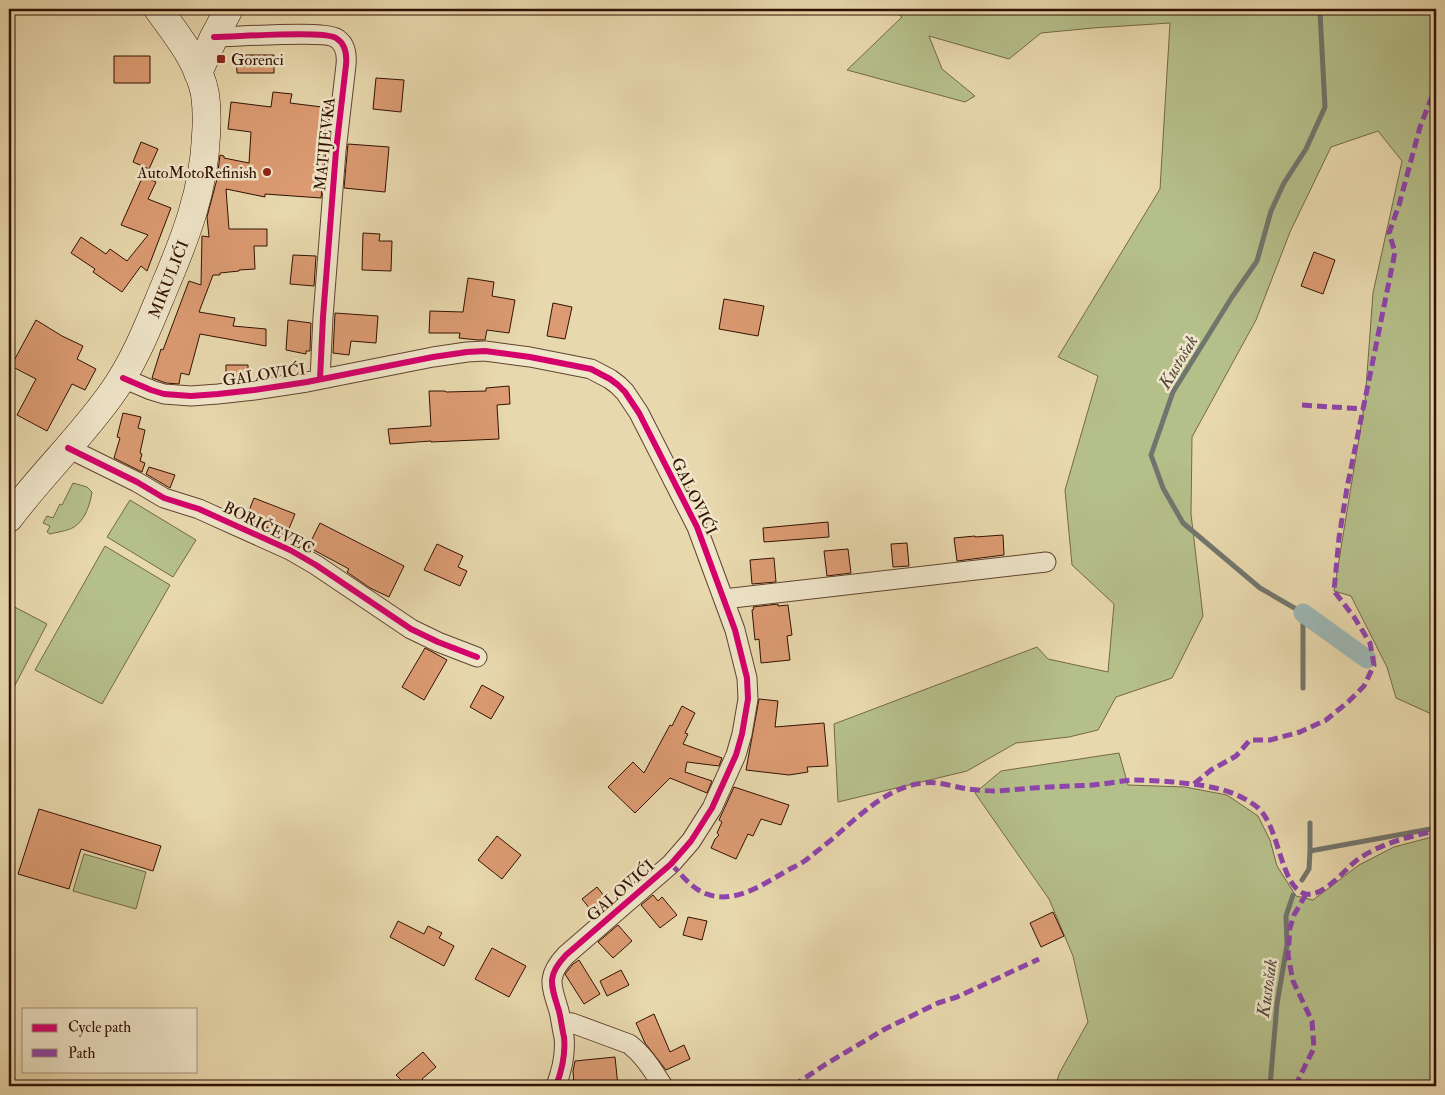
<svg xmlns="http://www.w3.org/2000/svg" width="1445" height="1095" font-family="'IM FELL Double Pica',serif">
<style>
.green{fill:#b5bf8a;stroke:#746846}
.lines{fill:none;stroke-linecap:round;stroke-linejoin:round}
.stream{stroke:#72756d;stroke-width:5}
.canal{stroke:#9cb7b5;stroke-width:19}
.building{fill:#dc9b72;stroke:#321102}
.street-casing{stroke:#60432d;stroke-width:21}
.secondary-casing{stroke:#321102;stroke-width:29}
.street{stroke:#f0e6ca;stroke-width:19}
.secondary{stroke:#f0e6ca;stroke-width:28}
.quiet{stroke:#8e44ad;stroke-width:5;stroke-dasharray:10 5;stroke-linecap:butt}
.cycleway-casing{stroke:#f0e6ca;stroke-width:9}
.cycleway{stroke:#d6006c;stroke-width:6}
.poi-dot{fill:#8f2418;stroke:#f0e6ca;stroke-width:2}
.labels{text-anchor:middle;stroke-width:5;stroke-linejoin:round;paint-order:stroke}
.poi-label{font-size:16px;fill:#321102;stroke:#f0e6ca;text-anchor:start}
.street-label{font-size:16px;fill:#321102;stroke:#f0e6ca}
.water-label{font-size:18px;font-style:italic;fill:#574b41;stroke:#f0e6ca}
</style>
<rect width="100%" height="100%" fill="#e8d8ad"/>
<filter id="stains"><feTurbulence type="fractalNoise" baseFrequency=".004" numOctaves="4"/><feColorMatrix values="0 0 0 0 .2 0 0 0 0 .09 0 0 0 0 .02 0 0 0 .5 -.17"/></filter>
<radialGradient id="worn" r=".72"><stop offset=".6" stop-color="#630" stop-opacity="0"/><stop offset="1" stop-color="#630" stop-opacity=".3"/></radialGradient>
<!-- green -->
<path class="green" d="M891 9H1436V716L1396 698 1387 667 1351 596 1334 591 1365 401 1373 293 1402 161 1378 131 1331 147 1290 232 1256 320 1192 437 1191 514 1203 616 1172 678 1116 697 1098 730 1069 737 1016 743 967 771 838 802 834 724 1037 647 1048 659 1108 672 1114 604 1072 565 1065 490 1098 376 1058 357 1160 189 1170 23 1093 28 1041 33 1009 59 929 36 942 69 975 96 965 102 847 70 902 17Z
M73 483 87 487 92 492C90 505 85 520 74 527 68 531 57 532 50 534L47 532 50 526 43 523 47 516 53 518 60 504 62 505Z
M130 500 196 540 173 577 107 537Z
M105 546 170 585 102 704 35 670Z
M9 604 47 624 13 689 9 687Z
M1119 753 1128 785 1185 787 1227 795 1258 816 1270 840 1277 866 1296 896 1313 900 1359 865 1394 847 1436 836V1086H1055L1060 1072 1088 1022 1073 956 1049 899 975 793 1001 771Z
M84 854 146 872 136 909 73 891Z"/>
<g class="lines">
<!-- stream -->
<path class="stream" d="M1303 688V613L1260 588 1183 523 1163 488 1151 455 1173 392 1232 297 1257 261 1271 211 1284 183 1306 149 1325 107 1320 12 1319 9
M1310 851 1436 828
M1302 880 1309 869 1310 851V823
M1270 1086 1277 1004 1287 945 1286 916 1293 895"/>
<!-- canal -->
<path class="canal" d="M1303 613 1367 659"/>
</g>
<!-- building -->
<path class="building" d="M236 55H274V73H237Z
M114 56H150V83H114Z
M376 78 404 80 401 112 373 109Z
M273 92 292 94 290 103 330 108 321 198 265 194V197L226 189 229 229H267V246H254L255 269 239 270V271L220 273V275H213L199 312 235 318 233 326 266 329V346L200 334 189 375 181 373 179 384 166 383 155 379 152 378 161 349 163 350 189 281 201 285 202 236 209 237 207 217 217 179 220 155 224 156V158L249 163 251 132 228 129 231 102 271 107Z
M141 142 158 149 149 169 133 162Z
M348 144 389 147 385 192 344 188Z
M143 176 156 182 148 199 171 208 147 271 141 266 122 292 93 272 95 269 71 253 81 237 106 254 110 249 127 261 148 235 121 225Z
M363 233 380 234 379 241H392L391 271 362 270Z
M1314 252 1335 260 1323 294 1301 286Z
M293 255 316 256 314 286 290 284Z
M468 278 494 282 492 296 515 300 509 333 487 330 485 340H478L459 338 460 333H429L430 311 463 312Z
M724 299 764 306 758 336 719 329Z
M553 303 572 307 565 339 547 336Z
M335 313 378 316 376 343 351 341 349 355 333 353Z
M36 320 62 336 83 346 77 359 96 369 85 390 72 384 47 431 17 415 36 379 11 366Z
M288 320 311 323 310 351H306V354L286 350Z
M226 365H248V379L226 382Z
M509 386 510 404 497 405 499 439 431 442V441L390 444 388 429 431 426 429 391H445L446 392 486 391V388Z
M123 413 141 417 138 428 145 430 140 453 142 454 140 461 145 463 142 472 114 458 120 438 117 437Z
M149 467 175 475 170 488 146 474Z
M254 498 295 514 286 536 246 518Z
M828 522 829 537 764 542 763 528Z
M320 523 404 566 389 597 370 588 347 572 349 569 308 547Z
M1003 535 1004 555 957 561 954 538 975 536V537Z
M907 543 909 566 893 567 891 544Z
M437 544 463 556 458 567 467 571 460 586 424 570Z
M848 549 851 573 827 576 824 551Z
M774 558 776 582 752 584 750 560Z
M778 604V606L788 605 792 635 787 636 790 660 761 663 759 639 755 640 752 610 754 609 753 607Z
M425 648 447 660 424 700 402 687Z
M482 685 504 697 491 719 470 707Z
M759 699 778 701 775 727 824 723 828 766 807 767 808 772 789 775 746 770Z
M682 706 695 713 685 733 688 734 683 744 722 758 719 766 687 762 685 772 712 781 707 793 670 778 635 813 608 787 633 762 644 773 670 725 672 726Z
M734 787 789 805 781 825 761 819 753 836 748 834 736 859 711 848 715 839 719 835 717 833 722 822 719 820Z
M39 809 161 846 153 871 81 849 69 889 18 874Z
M497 836 521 855 502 879 478 860Z
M597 887 609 902 595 915 582 899Z
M653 895 658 901 662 897 677 915 660 928 641 905Z
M1053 912 1064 936 1041 947 1030 923Z
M688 917 707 921 702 940 683 935Z
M398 921 424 934 428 926 442 933 439 938 454 946 444 966 390 937Z
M618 925 632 941 613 958 598 942Z
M492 948 526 966 509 997 475 979Z
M579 960 600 994 584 1004 565 974 573 964Z
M621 970 629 985 607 996 600 981Z
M654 1014 670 1052 684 1045 690 1059 666 1070 645 1043 636 1023Z
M423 1052 436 1067 422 1079 429 1086H407L396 1075Z
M615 1057 618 1086H574L573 1071 575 1061Z"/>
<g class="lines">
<defs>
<path id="street" d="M214 37C235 37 324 30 336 38 346 44 347 55 346 65L336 151 323 317 320 379
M123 378 151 390 164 394 191 396 218 394 254 390 307 382 433 357 467 352 485 351 530 357 591 369 610 379 618 385 625 392 639 413 697 527 735 630 747 678 748 699 742 734 736 755 712 808 691 841 671 864 566 955C546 976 551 985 559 1011 561 1019 562 1029 564 1037 566 1055 562 1070 556 1086
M68 448 137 482 164 498 199 509 290 550 316 565 411 629 438 642 477 657
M724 599 1046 562
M561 1022 572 1023 629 1044C644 1055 653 1071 663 1086"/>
<path id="secondary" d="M198 73 214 37 229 9
M9 518C41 475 81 437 112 393 135 361 149 324 164 288 185 239 204 190 206 136 207 122 207 108 205 94 199 62 177 35 158 9"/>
</defs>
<!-- street casing -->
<use href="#street" class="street-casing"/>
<!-- secondary casing -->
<use href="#secondary" class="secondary-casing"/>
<!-- street -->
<use href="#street" class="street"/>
<!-- secondary -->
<use href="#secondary" class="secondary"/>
<!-- quiet -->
<path class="quiet" d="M1302 405 1363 409
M1194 784 1211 770 1236 756 1250 740H1270L1300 732 1326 720 1348 702 1364 686 1374 665 1370 643 1354 617 1334 591 1339 538 1347 488 1395 252 1389 233 1399 205 1420 127 1436 86
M671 864C680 873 689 885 700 891 729 907 759 887 783 873 791 868 799 865 806 860 817 851 828 843 838 834 862 813 890 786 924 783 939 781 954 787 968 789 977 790 986 791 995 791 1013 790 1031 788 1049 787 1063 786 1078 786 1093 785 1106 784 1120 781 1133 780 1146 780 1160 781 1173 782 1203 785 1233 788 1257 807 1280 825 1280 889 1306 894 1324 897 1344 870 1357 860 1379 844 1410 836 1436 831
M793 1086 826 1064 885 1029 938 1003 957 997 1039 959
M1295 1086 1314 1048 1312 1021 1293 981 1288 955 1290 928 1294 915 1306 894"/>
<defs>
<path id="cycleway" d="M214 37C235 37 324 30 336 38 346 44 347 55 346 65L336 151 323 317 320 379
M123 378 151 390 164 394 191 396 218 394 254 390 307 382 433 357 467 352 485 351 530 357 591 369 610 379 618 385 625 392 639 413 697 527 735 630 747 678 748 699 742 734 736 755 712 808 691 841 671 864 566 955C546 976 551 985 559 1011 561 1019 562 1029 564 1037 566 1055 562 1070 556 1086
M68 448 137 482 164 498 199 509 290 550 316 565 411 629 438 642 477 657"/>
</defs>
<!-- cycleway casing -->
<use href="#cycleway" class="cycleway-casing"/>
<!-- cycleway -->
<use href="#cycleway" class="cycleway"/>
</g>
<!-- markers -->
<g class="poi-dot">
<rect x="216" y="54" width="10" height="10" rx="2.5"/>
<circle cx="267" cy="172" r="5"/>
</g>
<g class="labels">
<!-- poi labels -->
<g class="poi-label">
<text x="231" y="65">Gorenci</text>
<text x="257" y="178" text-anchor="end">AutoMotoRefinish</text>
</g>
<!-- street labels -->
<g class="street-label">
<text transform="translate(324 144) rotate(-84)" y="6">MATIJEVKA</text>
<text transform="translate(168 279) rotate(-68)" y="6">MIKULIĆI</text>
<text transform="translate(264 374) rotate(-8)" y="6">GALOVIĆI</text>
<text transform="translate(695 496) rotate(64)" y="6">GALOVIĆI</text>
<text transform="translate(269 527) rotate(26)" y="6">BORIČEVEC</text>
<text transform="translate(620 890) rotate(-41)" y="6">GALOVIĆI</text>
</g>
<!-- water labels -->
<g class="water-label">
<text transform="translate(1178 362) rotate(-59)" y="6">Kustošak</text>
<text transform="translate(1267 988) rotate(-82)" y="6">Kustošak</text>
</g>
</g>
<!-- margin -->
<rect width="1445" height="1095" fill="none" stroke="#e8d8ad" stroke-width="30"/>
<rect x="10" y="10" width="1425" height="1075" fill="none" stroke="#321102" stroke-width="2.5"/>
<rect x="15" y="15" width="1415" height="1065" fill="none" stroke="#321102"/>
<!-- legend -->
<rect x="22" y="1008" width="175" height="65" fill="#f0e6ca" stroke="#a4917a"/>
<rect x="32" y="1024" width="25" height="8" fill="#d6006c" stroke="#a4917a"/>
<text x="68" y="1032" font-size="15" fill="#321102">Cycle path</text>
<rect x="32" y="1049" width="25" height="8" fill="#8e44ad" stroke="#a4917a"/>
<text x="68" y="1058" font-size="15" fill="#321102">Path</text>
<rect width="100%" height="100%" filter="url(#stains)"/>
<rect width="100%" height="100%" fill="url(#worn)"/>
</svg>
